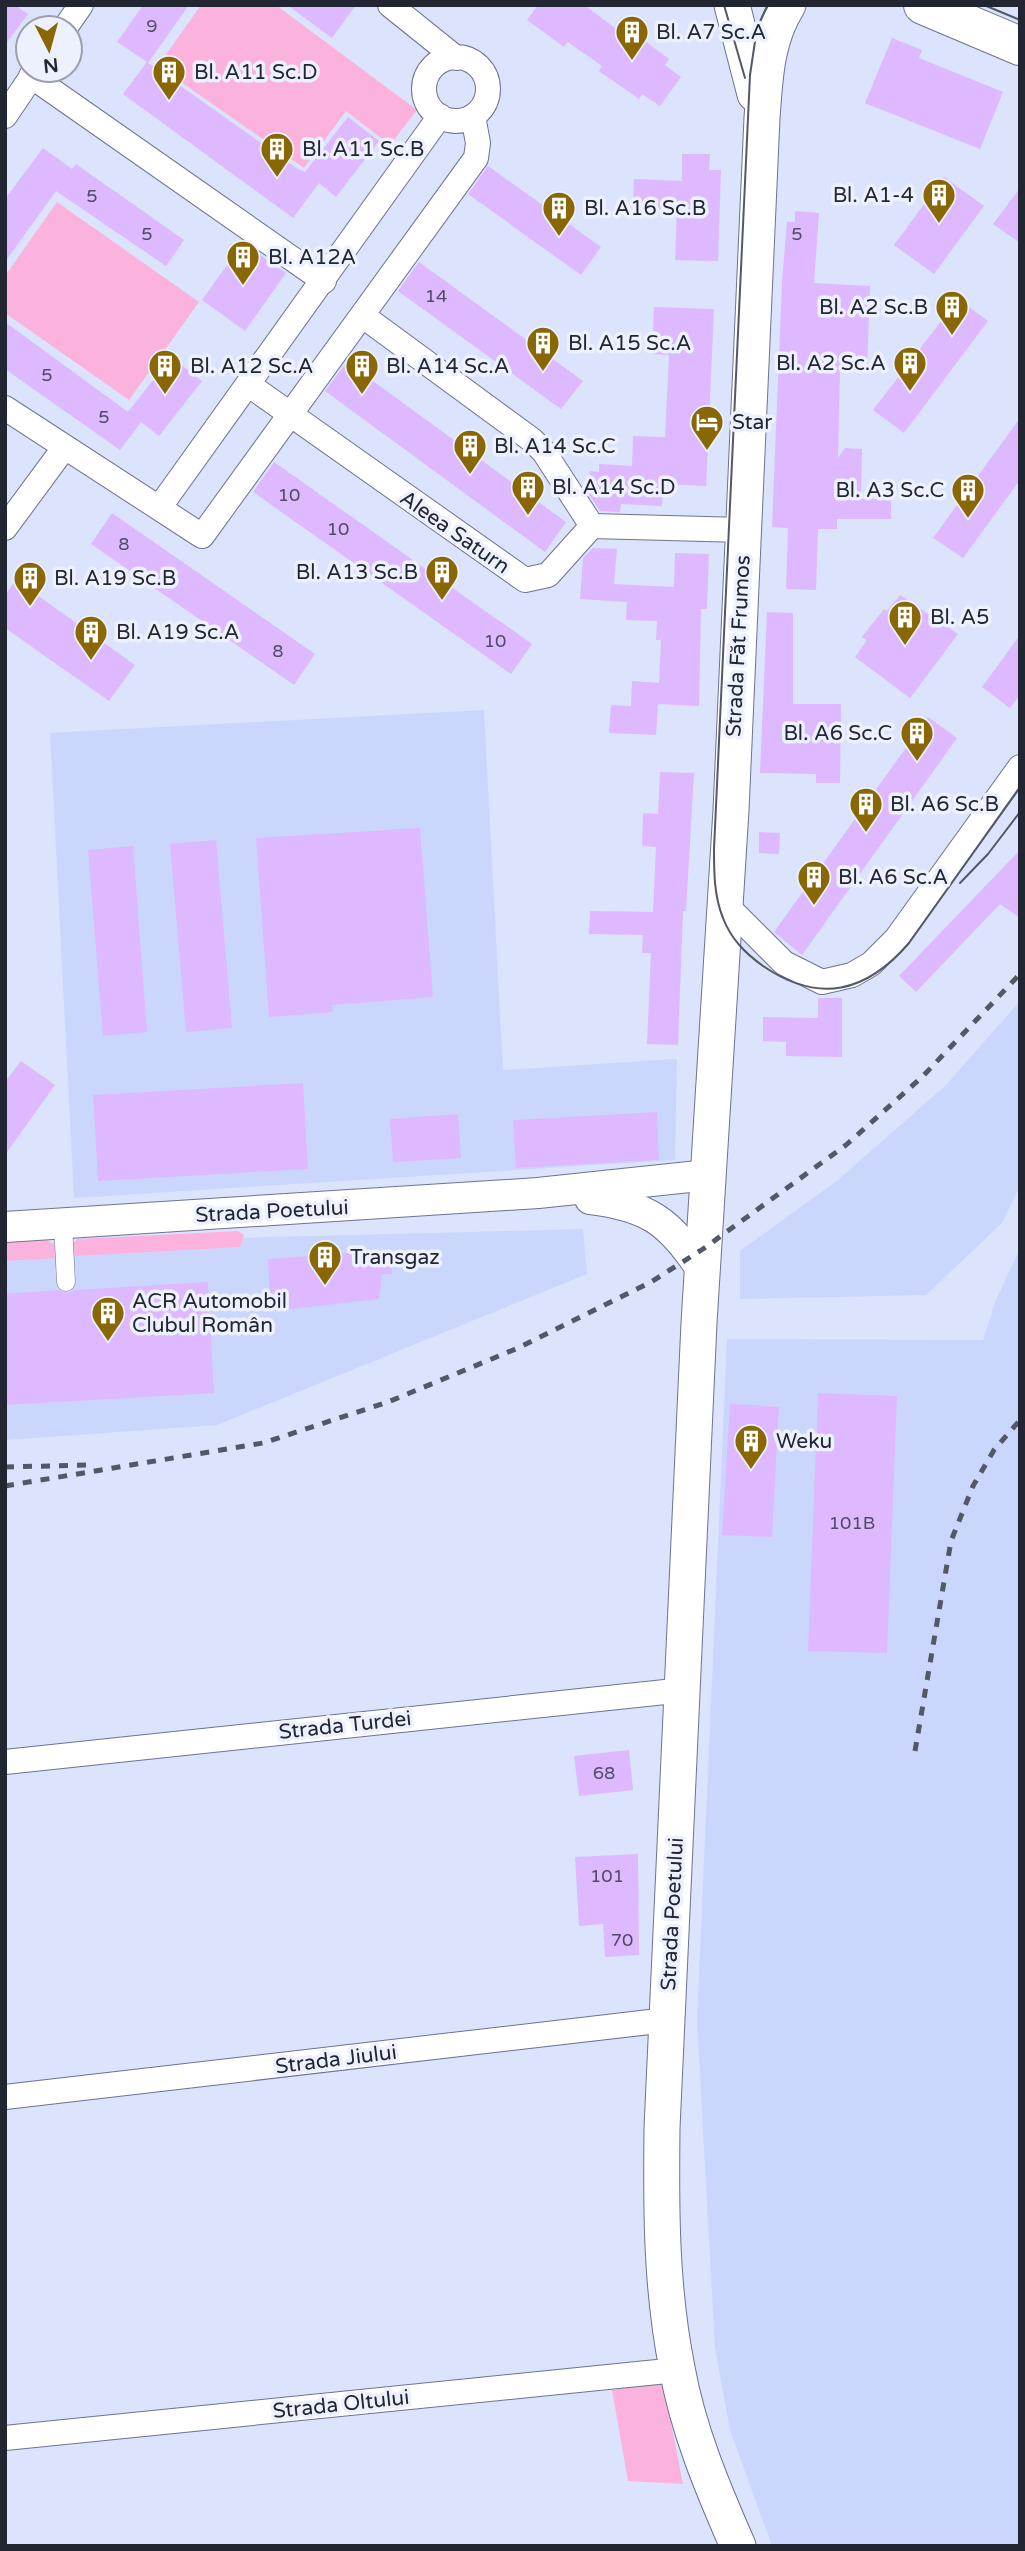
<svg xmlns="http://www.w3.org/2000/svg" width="1025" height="2551" font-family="'Varela Round',sans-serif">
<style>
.built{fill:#cbd6fd}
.green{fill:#fbb3de}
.building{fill:#deb9ff}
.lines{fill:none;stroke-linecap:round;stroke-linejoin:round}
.pedestrian-casing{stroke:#6c7390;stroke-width:19}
.minor-casing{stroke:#6c7390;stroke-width:26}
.tertiary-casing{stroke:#6c7390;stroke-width:32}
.secondary-casing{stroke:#6c7390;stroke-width:37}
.primary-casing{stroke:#6c7390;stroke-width:40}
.pedestrian{stroke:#fff;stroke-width:18}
.minor{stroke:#fff;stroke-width:24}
.tertiary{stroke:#fff;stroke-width:30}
.secondary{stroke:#fff;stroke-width:35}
.primary{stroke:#fff;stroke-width:38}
.tram{stroke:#535867;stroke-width:2}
.rail{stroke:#535867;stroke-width:5;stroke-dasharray:9 9;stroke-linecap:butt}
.labels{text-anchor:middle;stroke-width:7;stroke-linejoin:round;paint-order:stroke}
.number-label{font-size:18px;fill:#514b65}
.poi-label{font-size:21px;fill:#222632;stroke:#edf1fe;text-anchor:start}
.street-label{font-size:21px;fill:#222632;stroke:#edf1fe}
</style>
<rect width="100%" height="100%" fill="#dce3fd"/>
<!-- built -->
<path class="built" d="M484 710 503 1070 677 1059 675 1160 74 1198 50 733Z
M1020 1001V1186L1002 1223 926 1295 740 1299V1251L838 1180 946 1085Z
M583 1229 587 1274 217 1425 5 1440V1244Z
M1020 1248V2546H772L730 2430 715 2348 697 2021 727 1339 983 1340 996 1300Z"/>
<!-- green -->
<path class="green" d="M201 5H276L417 110 390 145 346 111 304 168 158 66Z
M57 202 199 302 129 400 5 313V276Z
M238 1231 244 1235 240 1247 76 1256 72 1251 71 1244 78 1239Z
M46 1239 55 1246V1258L5 1261V1241Z
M663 2382 683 2484 628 2481 612 2390Z"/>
<!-- building -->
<path class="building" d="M5 5H15L28 14 5 45Z
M143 5H189L148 63 298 169 305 172 348 117 379 141 336 197 319 183 293 218 123 94 147 62 117 42Z
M287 5H356L332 38Z
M538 5H584L626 36 630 30 669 59 665 65 681 77 660 106 642 94 639 99 599 71 602 66 568 42 564 47 527 20Z
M892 38 922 50 919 58 1003 92 980 149 865 103Z
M43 148 72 169 76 164 184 240 166 266 56 191 5 262V199Z
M682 154H710L709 170H721L718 261 675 260 677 209 633 208 634 179 682 181Z
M488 166 601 247 581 275 468 194Z
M944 177 984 206 934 274 894 245Z
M1020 188V243L993 224Z
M795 211 819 213 814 283 870 286 867 371 840 370 838 458 845 448 862 449 861 499H891V519H837V529H818L816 590 786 589 788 528 772 527 782 282 787 222H795Z
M243 243 286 273 245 331 202 300Z
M419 262 583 381 561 409 398 291Z
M958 299 988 321 904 433 873 410Z
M654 307 714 309 706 486 663 484 662 506 621 504 620 512 600 511 588 493 590 471 599 472V464L632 466 633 436 665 437 669 355 652 354Z
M5 322 128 412 171 357 202 381 159 436 141 422 120 450 5 369Z
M347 362 566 522 545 552 325 391Z
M1020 418V480L963 558 933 538Z
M274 462 532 644 511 674 253 492Z
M112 513 315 654 294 685 91 544Z
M593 548 617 549 614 584 674 587 675 553 709 554 707 609H701L699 706 658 704 656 735 609 733 611 705 631 706 632 681 659 683 661 640H656L657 621 626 620 627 602 580 599 583 558Z
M16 580 135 665 109 701 5 628V595Z
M900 595 958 634 910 698 855 657 867 640 862 637 884 609 887 611Z
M767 612 793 613V704H841L840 783H816V774L760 773Z
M1020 635V695L1010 708 982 687Z
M928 717 957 738 802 955 774 932Z
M660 772 694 773 686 911H683L678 1045 647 1044 651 953H642L643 935 589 934 590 911 653 912 656 847 642 846 643 813 658 814Z
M420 828 433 997 332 1005 333 1012 269 1017 256 838Z
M759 832 780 833 779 854 759 853Z
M216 840 232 1028 186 1032 170 844Z
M133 846 147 1032 103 1036 88 850Z
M1020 850V918L1000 904 916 992 899 976Z
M818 998H842V1057L786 1056V1042L763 1041V1017L818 1018Z
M21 1061 55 1085 5 1155V1082Z
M303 1083 308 1169 98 1181 93 1095Z
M657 1112 659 1160 516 1168 513 1120Z
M458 1114 461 1158 393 1162 390 1119Z
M391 1250 392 1274H382L379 1299 271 1311 268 1259Z
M208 1282 214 1393 5 1405V1294L59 1290 67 1293 74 1290Z
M818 1393 897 1396 887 1653 808 1651Z
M730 1404 779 1407 772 1537 722 1535Z
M629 1750 633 1790 579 1796 574 1756Z
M638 1854 639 1955 605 1957 603 1924 579 1926 575 1857Z"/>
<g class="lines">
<defs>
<path id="pedestrian" d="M63 1224 66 1282"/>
<path id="minor" d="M390 5 456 58
M65 28 81 5
M424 89a32 32 0 1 1 64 0a32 32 0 1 1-64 0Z
M31 76 324 281
M5 116 36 70
M363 316 532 440 544 452 592 526
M249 385 525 580 548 575 592 526
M5 408 202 536 476 158 478 143 473 116
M159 508 440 116
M592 526 743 530
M5 528 64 448
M725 904 784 963 822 982 852 975 871 964 896 939 1020 767
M5 1762 684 1690
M5 2097 667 2020
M5 2438 677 2370"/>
<path id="tertiary" d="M590 1199C650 1206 669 1222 702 1270
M5 1227 538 1193 708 1175"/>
<path id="secondary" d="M732 5 755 94
M738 2546C713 2489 688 2430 677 2368 661 2288 661 2209 662 2128L699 1323 731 810 762 118C765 78 766 40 788 5"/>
<path id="primary" d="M923 5 1020 46"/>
</defs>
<!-- pedestrian casing -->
<use href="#pedestrian" class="pedestrian-casing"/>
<!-- minor casing -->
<use href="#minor" class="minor-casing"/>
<!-- tertiary casing -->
<use href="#tertiary" class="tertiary-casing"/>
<!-- secondary casing -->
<use href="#secondary" class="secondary-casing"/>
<!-- primary casing -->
<use href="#primary" class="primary-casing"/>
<!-- pedestrian -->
<use href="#pedestrian" class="pedestrian"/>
<!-- minor -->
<use href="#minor" class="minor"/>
<!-- tertiary -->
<use href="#tertiary" class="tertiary"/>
<!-- secondary -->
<use href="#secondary" class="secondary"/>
<!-- primary -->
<use href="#primary" class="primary"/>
<!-- tram -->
<path class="tram" d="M724 5 745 78
M768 5 757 28 750 75 714 849C714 872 714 896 723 918 731 939 745 953 763 966 819 1004 866 993 909 943L1020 787
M984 5 1020 20
M1018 5 1020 6
M960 883 988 854 1020 812"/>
<!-- rail -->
<path class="rail" d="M5 1467 88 1465
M5 1486 263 1443 388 1402 518 1348 651 1282 703 1249 846 1145 923 1076 1020 974
M915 1751 951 1541 973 1486 994 1450 1020 1420"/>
</g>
<!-- icons -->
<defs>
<symbol id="building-pin" viewBox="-11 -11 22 30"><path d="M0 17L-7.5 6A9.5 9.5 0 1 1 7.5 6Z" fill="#896704" stroke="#edf1fe"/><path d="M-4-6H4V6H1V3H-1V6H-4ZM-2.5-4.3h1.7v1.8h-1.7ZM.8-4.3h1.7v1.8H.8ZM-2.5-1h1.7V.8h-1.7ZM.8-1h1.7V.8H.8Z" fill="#fff"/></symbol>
<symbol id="hotel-pin" viewBox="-11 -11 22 30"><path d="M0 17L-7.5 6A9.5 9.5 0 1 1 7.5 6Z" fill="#896704" stroke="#edf1fe"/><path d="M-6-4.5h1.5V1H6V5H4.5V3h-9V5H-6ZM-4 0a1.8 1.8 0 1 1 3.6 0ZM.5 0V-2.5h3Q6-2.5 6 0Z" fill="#fff"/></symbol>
</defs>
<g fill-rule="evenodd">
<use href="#building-pin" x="613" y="13" width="38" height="52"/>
<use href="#building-pin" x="150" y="53" width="38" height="52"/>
<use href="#building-pin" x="258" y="130" width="38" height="52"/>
<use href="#building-pin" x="920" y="176" width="38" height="52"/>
<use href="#building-pin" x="540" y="189" width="38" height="52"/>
<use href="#building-pin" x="224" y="238" width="38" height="52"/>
<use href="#building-pin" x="933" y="288" width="38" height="52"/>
<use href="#building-pin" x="524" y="324" width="38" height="52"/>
<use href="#building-pin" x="891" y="344" width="38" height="52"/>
<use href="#building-pin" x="146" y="347" width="38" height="52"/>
<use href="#building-pin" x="343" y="347" width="38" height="52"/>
<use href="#hotel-pin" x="688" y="403" width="38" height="52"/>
<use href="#building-pin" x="451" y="427" width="38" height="52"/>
<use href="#building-pin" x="509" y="468" width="38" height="52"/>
<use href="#building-pin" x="949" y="471" width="38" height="52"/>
<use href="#building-pin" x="423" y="553" width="38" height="52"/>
<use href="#building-pin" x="11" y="559" width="38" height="52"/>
<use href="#building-pin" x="886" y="598" width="38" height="52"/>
<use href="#building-pin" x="72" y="613" width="38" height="52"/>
<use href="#building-pin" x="898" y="714" width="38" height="52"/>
<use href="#building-pin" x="847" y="785" width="38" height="52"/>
<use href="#building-pin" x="795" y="858" width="38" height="52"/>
<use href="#building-pin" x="306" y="1238" width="38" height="52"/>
<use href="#building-pin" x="89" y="1294" width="38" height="52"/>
<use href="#building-pin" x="732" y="1422" width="38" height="52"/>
</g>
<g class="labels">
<!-- number labels -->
<g class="number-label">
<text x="152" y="32">9</text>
<text x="92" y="202">5</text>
<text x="147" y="240">5</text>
<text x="797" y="240">5</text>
<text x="436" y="302">14</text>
<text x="47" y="381">5</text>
<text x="104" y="423">5</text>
<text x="289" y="501">10</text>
<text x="338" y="535">10</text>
<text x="124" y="550">8</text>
<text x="495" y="647">10</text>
<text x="278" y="657">8</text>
<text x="852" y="1529">101B</text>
<text x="604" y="1779">68</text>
<text x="607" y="1882">101</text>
<text x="622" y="1946">70</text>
</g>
<!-- poi labels -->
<g class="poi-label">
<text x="656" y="39">Bl. A7 Sc.A</text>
<text x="194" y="79">Bl. A11 Sc.D</text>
<text x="302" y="156">Bl. A11 Sc.B</text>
<text x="914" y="202" text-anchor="end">Bl. A1-4</text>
<text x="584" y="215">Bl. A16 Sc.B</text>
<text x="268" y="264">Bl. A12A</text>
<text x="928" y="314" text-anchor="end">Bl. A2 Sc.B</text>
<text x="568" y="350">Bl. A15 Sc.A</text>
<text x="886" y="370" text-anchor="end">Bl. A2 Sc.A</text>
<text x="190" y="373">Bl. A12 Sc.A</text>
<text x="386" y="373">Bl. A14 Sc.A</text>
<text x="732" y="429">Star</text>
<text x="494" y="453">Bl. A14 Sc.C</text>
<text x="552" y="494">Bl. A14 Sc.D</text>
<text x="944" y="497" text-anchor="end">Bl. A3 Sc.C</text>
<text x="418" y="579" text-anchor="end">Bl. A13 Sc.B</text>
<text x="54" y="585">Bl. A19 Sc.B</text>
<text x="930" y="624">Bl. A5</text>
<text x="116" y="639">Bl. A19 Sc.A</text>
<text x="892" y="740" text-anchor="end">Bl. A6 Sc.C</text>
<text x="890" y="811">Bl. A6 Sc.B</text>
<text x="838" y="884">Bl. A6 Sc.A</text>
<text x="350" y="1264">Transgaz</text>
<text x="132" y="1308">ACR Automobil<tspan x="132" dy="24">Clubul Român</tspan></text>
<text x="776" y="1448">Weku</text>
</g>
<!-- street labels -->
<g class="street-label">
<text transform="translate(455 532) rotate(35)" y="7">Aleea Saturn</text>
<text transform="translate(738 646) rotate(-87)" y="7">Strada Făt Frumos</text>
<text transform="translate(272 1211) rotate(-3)" y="7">Strada Poetului</text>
<text transform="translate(345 1725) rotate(-6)" y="7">Strada Turdei</text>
<text transform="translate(672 1914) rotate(-87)" y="7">Strada Poetului</text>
<text transform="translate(336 2059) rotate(-7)" y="7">Strada Jiului</text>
<text transform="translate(341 2404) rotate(-6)" y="7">Strada Oltului</text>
</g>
</g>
<!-- border -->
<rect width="1025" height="2551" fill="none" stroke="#222632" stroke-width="14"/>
<!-- north arrow -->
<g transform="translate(49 49) rotate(174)"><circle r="33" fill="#edf1fe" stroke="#9ca0ac" stroke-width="2"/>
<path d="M0-5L12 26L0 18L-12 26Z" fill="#896704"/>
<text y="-10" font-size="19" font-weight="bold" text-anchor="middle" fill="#222632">N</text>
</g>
</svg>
